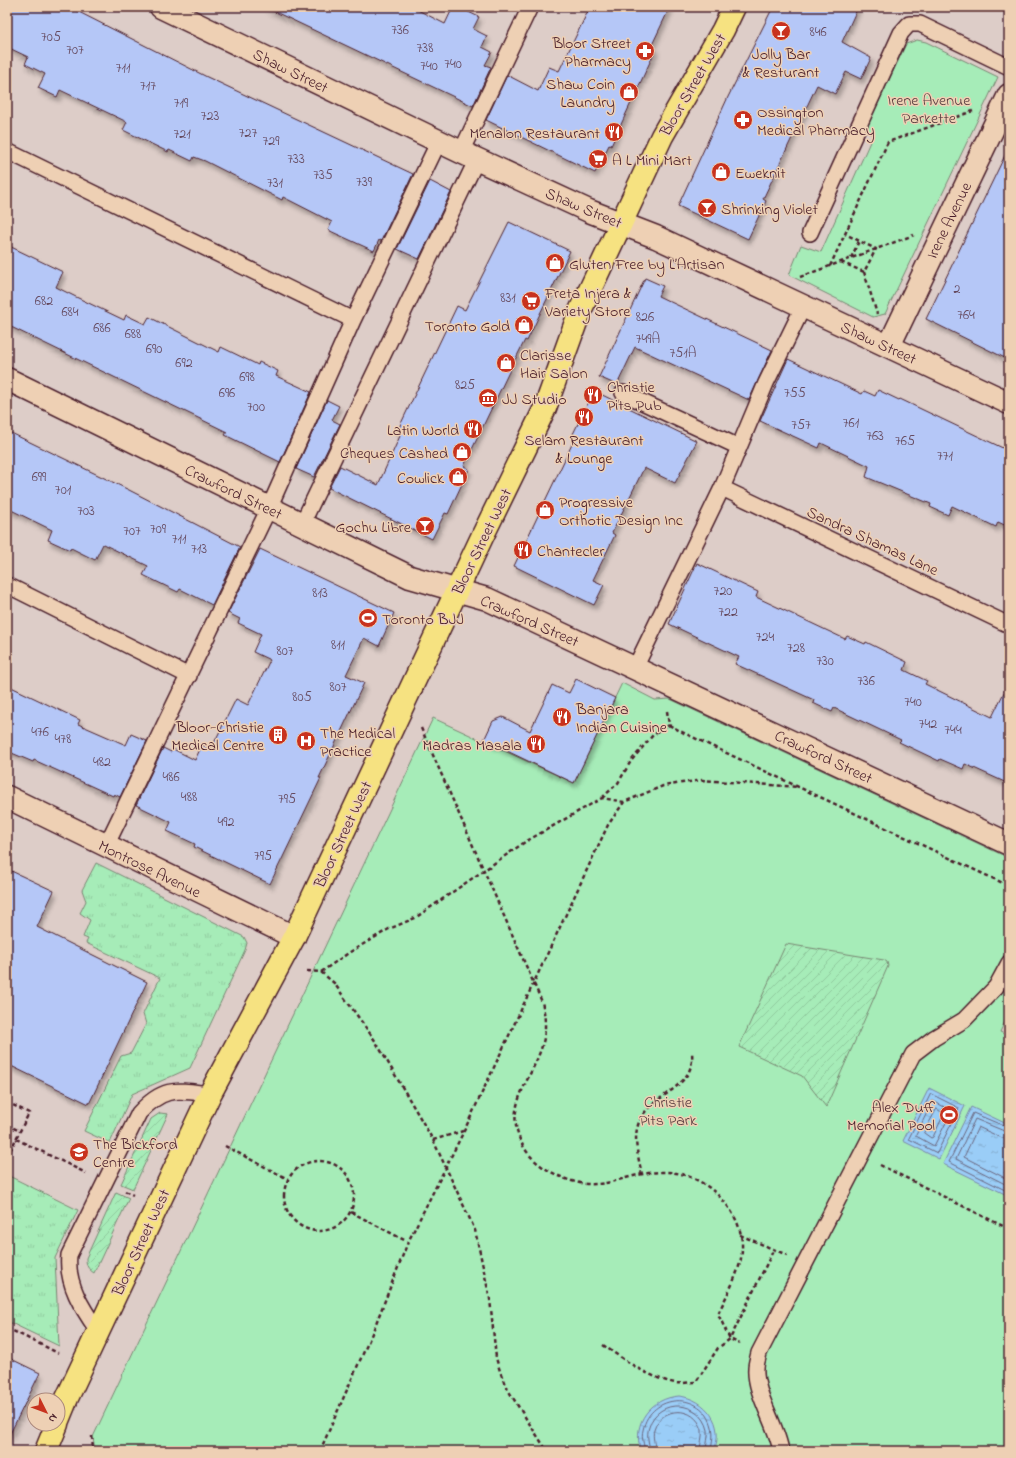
<svg xmlns="http://www.w3.org/2000/svg" width="1016" height="1458" font-family="'Indie Flower',sans-serif">
<style>
.grass{fill:url(#grass-tufts);stroke:#788672}
.park{fill:#a6ecb8;stroke:#788672}
.garden{fill:url(#garden-furrows);stroke:#788672}
.water{fill:url(#water-ripples);stroke:#7a87a5}
.lines{fill:none;stroke-linecap:round;stroke-linejoin:round}
.shore{stroke:#6a657d;stroke-width:1}
.building{fill:#b5c7f7;stroke:#4a1f2b;filter:url(#shadow)}
.lane-casing{stroke:#4a1f2b;stroke-width:18}
.street-casing{stroke:#4a1f2b;stroke-width:25}
.primary-casing{stroke:#4a1f2b;stroke-width:25}
.path{stroke:#4a1f2b;stroke-width:2.5;stroke-dasharray:4 3;stroke-linecap:butt}
.lane{stroke:#eed0b4;stroke-width:15}
.street{stroke:#eed0b4;stroke-width:22}
.primary{stroke:#f6e281;stroke-width:22}
.labels{text-anchor:middle;stroke-width:3;stroke-linejoin:round;paint-order:stroke}
.number-label{font-size:14px;fill:#65495e}
.poi-label{font-size:16px;fill:#4a1f2b;stroke:#eed0b4;text-anchor:start}
.street-label{font-size:16px;fill:#4a1f2b;stroke:#eed0b4}
.park-label{font-size:16px;fill:#583e40;stroke:#eed0b4}
</style>
<defs>
<pattern id="grass-tufts" width="24" height="20" patternUnits="userSpaceOnUse"><rect width="24" height="20" fill="#a6ecb8"/><path d="M3 7l-1-3M5 7V3M7 7l1-3M15 17l-1-3M17 17v-4M19 17l1-3" fill="none" stroke="#90ca9e"/></pattern>
<pattern id="garden-furrows" width="10" height="10" patternUnits="userSpaceOnUse"><rect width="10" height="10" fill="#a6ecb8"/><path d="M-1 1l2-2M0 10L10 0M9 11l2-2" fill="none" stroke="#90ca9e"/></pattern>
<pattern id="water-ripples" width="26" height="14" patternUnits="userSpaceOnUse"><rect width="26" height="14" fill="#9acdf7"/><path d="M2 4q2-2 4 0t4 0M15 11q2-2 4 0t4 0" fill="none" stroke="#86b0d4"/></pattern>
<filter id="shadow"><feDropShadow dx="2.5" dy="4.5" stdDeviation="2" flood-color="#0004"/></filter>
</defs>
<rect width="100%" height="100%" fill="#ddcdc8"/>
<filter id="ink" filterUnits="userSpaceOnUse"><feTurbulence type="fractalNoise" baseFrequency=".025" numOctaves="2"/><feDisplacementMap in="SourceGraphic" scale="8" xChannelSelector="R" yChannelSelector="G"/><feConvolveMatrix kernelMatrix="1 2 1 2 8 2 1 2 1" color-interpolation-filters="sRGB"/></filter>
<g filter="url(#ink)">
<!-- grass -->
<path class="grass" d="M96 863 244 937 247 943 245 950 190 1068 132 1094 110 1143 84 1131 121 1056 131 1053 146 1024 143 1014 160 978 86 943 88 939 83 937 90 920 80 913 86 901 82 890Z
M7 1175 78 1210 55 1258 59 1346 7 1321Z"/>
<!-- park -->
<path class="park" d="M917 40 926 42 998 77 885 314 873 317 789 275 801 245 821 252 873 135 865 131 906 44Z
M622 683 655 700 670 699 1009 858V1013L1000 1032 1009 1036V1451H95L93 1437 433 718 574 783Z"/>
<!-- garden -->
<path class="garden" d="M786 944 884 960 887 962 888 966 826 1107 802 1076 739 1047Z
M160 1113 168 1114 133 1189 121 1184 151 1119Z
M116 1192 129 1198 94 1273C88 1269 86 1266 86 1258Z"/>
<!-- water -->
<path class="water" d="M929 1088 965 1106 939 1159 903 1141Z
M971 1107 1009 1125V1196L943 1164Z
M679 1396C706 1399 725 1424 714 1451H641C631 1423 651 1398 679 1396Z"/>
<g class="lines">
<!-- shore -->
<path class="shore" d="M931 1094 959 1108 937 1153 909 1139Z
M933 1101 952 1111 934 1146 916 1136Z
M937 1109 944 1114 933 1137 931 1138 924 1133Z
M1009 1128 973 1113 949 1162 1009 1192
M1009 1133 975 1119 956 1159 1009 1186
M1009 1139 1002 1138 978 1127 964 1157 1009 1180
M645 1451C644 1444 641 1437 643 1430 650 1393 703 1390 712 1427 714 1435 712 1443 711 1451
M650 1451C649 1442 646 1436 649 1427 658 1397 701 1400 708 1430 709 1437 706 1444 706 1451
M656 1451C655 1444 652 1437 654 1430 661 1406 695 1405 702 1430 703 1437 700 1444 700 1451"/>
</g>
<!-- building -->
<path class="building" d="M7 7H69L207 77 413 174 381 241 379 240 374 251 328 230 332 222 283 197 282 200 205 161 194 157 192 161 169 150 168 152 123 130 127 122 60 90 57 97 38 88 45 74 25 64 28 57 7 47Z
M265 7H412L445 24 453 7H458L479 17 473 29 487 36 482 47 492 52 485 65 491 67 473 106Z
M590 7H670L651 47 656 49 611 146 609 145 595 173 486 120 507 75 538 91 549 67 559 71Z
M773 7H858L842 42 871 58 861 79 846 72 835 94 817 85 763 199 766 201 748 239 678 206 728 97Z
M1009 147V360L926 319Z
M430 181 451 192 419 259 397 249Z
M509 222 570 251 527 341 525 340 508 374 464 466 469 469 448 514 445 513 432 539 329 488 340 466 378 485 400 436 396 434 457 306 465 310Z
M7 245 63 272 56 287 76 297 124 320 126 315 145 324 149 317 219 352 221 347 258 365 259 362 278 371 276 376 311 392 280 462 225 435 227 432 7 325Z
M645 278 663 286 658 296 772 350 749 400 635 347 617 385 599 377Z
M788 359 862 394 864 391 875 396 878 390 899 400 900 399 1009 451V527L998 522 996 527 952 506 948 515 930 507 931 504 866 477 869 466 821 443 819 448 760 421Z
M594 391 697 441 675 483 644 468 612 533 615 535 593 580 604 585 594 605 514 566 576 436 573 434Z
M327 400 339 406 332 420 340 424 314 477 296 469Z
M7 431 129 490 240 547 212 605 180 589 178 592 143 575 148 566 103 544 95 560 71 548 70 550 48 540 52 530 7 508Z
M260 549 394 613 379 646 364 638 346 675 364 683 319 778H321L270 884 194 847 195 844 167 831 171 822 136 805 163 748 171 752 173 749 195 760 202 745 211 749 236 699 248 705 270 660 253 652 261 634 238 623 240 619 228 613Z
M697 563 758 592 756 597 845 639 847 636 865 644 866 642 907 662 904 670 927 681 925 684 992 717 1009 682V784L965 764 963 769 940 759 939 761 899 742 901 740 834 708 832 712 813 703 814 700 735 664 739 657 669 624Z
M576 679 615 698 574 783 484 740 493 721 503 717 530 731 552 685 569 693Z
M7 685 80 720 78 724 126 745 131 734 147 741 120 797 114 794 113 796 34 760 33 762 7 751Z
M7 869 54 891 37 927 147 982 89 1104 7 1064Z
M7 1357 40 1373 7 1440Z"/>
<g class="lines">
<defs>
<path id="lane" d="M7 151 353 320
M461 152 530 7
M810 233 901 33 909 24H920L1009 67
M623 393 739 447
M722 488 1009 625
M302 524 477 159
M7 585 189 676
M635 668 722 488 766 383 803 307
M106 846 269 508 353 320 439 141
M98 1331C82 1308 66 1284 69 1255L139 1113C164 1086 176 1090 210 1094
M781 1451C777 1425 754 1393 756 1368 756 1363 758 1358 759 1353L913 1054 934 1038 964 1020 996 987 1009 963"/>
<path id="street" d="M161 7 461 152 589 211 656 237 1009 403
M889 346 1009 95
M7 379 410 577 487 599 1009 844
M7 797 294 937"/>
<path id="primary" d="M58 1420 67 1398 210 1094 294 937 482 537 545 408 580 311 662 136 723 30 734 7
M46 1451 57 1424"/>
</defs>
<!-- lane casing -->
<use href="#lane" class="lane-casing"/>
<!-- street casing -->
<use href="#street" class="street-casing"/>
<!-- primary casing -->
<use href="#primary" class="primary-casing"/>
<!-- path -->
<path class="path" d="M851 258 859 241
M841 262 864 272 876 249 845 234
M830 266 888 142 973 111
M864 272 877 314
M800 277 914 235
M667 711 669 725 684 733 1009 886
M421 728 542 1002C545 1014 546 1026 544 1038 536 1078 498 1106 525 1149 533 1161 543 1168 555 1174 601 1198 620 1172 664 1172 702 1171 744 1209 742 1249 742 1269 726 1296 718 1314L730 1339 740 1344
M602 798 618 783 631 761 653 735 669 725
M307 971 321 972 334 983 376 1042 433 1140 475 1230 490 1299 496 1358 500 1371 505 1385 518 1406 547 1451
M321 972 350 952 389 929 415 918 525 842 602 798 624 802 663 786 702 780 799 787
M7 1125 20 1131
M16 1139 86 1173
M433 1140 463 1131
M225 1146 288 1179
M7 1157 29 1113 13 1105
M284 1196a35 35 0 1 1 70 0a35 35 0 1 1-70 0Z
M880 1165 1009 1229
M642 1175C639 1160 634 1143 637 1129 644 1093 696 1093 692 1052
M125 1191 133 1195
M351 1212 408 1242
M740 1235 787 1255
M7 1328 58 1353
M603 1345C624 1360 649 1378 675 1383 681 1384 690 1382 696 1382L718 1348 730 1339 774 1249
M92 1436 93 1451
M320 1451 373 1331 408 1242 464 1131 608 825 624 802"/>
<!-- lane -->
<use href="#lane" class="lane"/>
<!-- street -->
<use href="#street" class="street"/>
<!-- primary -->
<use href="#primary" class="primary"/>
</g>
</g>
<!-- icons -->
<defs>
<symbol id="bar-disc" viewBox="-11 -11 22 22"><circle r="9.5" fill="#c8321e" stroke="#eed0b4"/><path d="M-6-5H6L.8 .8V4.5H3.5V6h-7V4.5H-.8V.8Z" fill="#fff"/></symbol>
<symbol id="pharmacy-disc" viewBox="-11 -11 22 22"><circle r="9.5" fill="#c8321e" stroke="#eed0b4"/><path d="M-2-6h4v4h4v4h-4v4h-4v-4h-4v-4h4Z" fill="#fff"/></symbol>
<symbol id="shop-disc" viewBox="-11 -11 22 22"><circle r="9.5" fill="#c8321e" stroke="#eed0b4"/><path d="M-5-2.5h2.3a2.7 3.5 0 0 1 5.4 0H5L5.5 6h-11ZM-1.5-2.5h3a1.5 2.3 0 0 0-3 0Z" fill="#fff"/></symbol>
<symbol id="restaurant-disc" viewBox="-11 -11 22 22"><circle r="9.5" fill="#c8321e" stroke="#eed0b4"/><path d="M-5-6h1v4h1v-4h1v4h1v-4h1v5L-1.5 .5V6h-2V.5L-5-1ZM5-6V6H3V1.5H1.5Q1.5-4 5-6Z" fill="#fff"/></symbol>
<symbol id="supermarket-disc" viewBox="-11 -11 22 22"><circle r="9.5" fill="#c8321e" stroke="#eed0b4"/><path d="M-6-5.5h2.5l.6 2H6L4.5 2H-2.5L-4.4-4H-6ZM-1.5 3.2a1.3 1.3 0 1 0 .1 0ZM3 3.2a1.3 1.3 0 1 0 .1 0Z" fill="#fff"/></symbol>
<symbol id="museum-disc" viewBox="-11 -11 22 22"><circle r="9.5" fill="#c8321e" stroke="#eed0b4"/><path d="M0-6L6-3V-2H-6V-3ZM-5-1h2V3h-2ZM-1-1h2V3h-2ZM3-1h2V3H3ZM-6 4H6V6H-6Z" fill="#fff"/></symbol>
<symbol id="stadium-disc" viewBox="-11 -11 22 22"><circle r="9.5" fill="#c8321e" stroke="#eed0b4"/><path d="M0-5a6.5 5 0 1 0 0 10a6.5 5 0 1 0 0-10ZM-3.5-1.8h7v3.6h-7Z" fill="#fff"/></symbol>
<symbol id="building-disc" viewBox="-11 -11 22 22"><circle r="9.5" fill="#c8321e" stroke="#eed0b4"/><path d="M-4-6H4V6H1V3H-1V6H-4ZM-2.5-4.3h1.7v1.8h-1.7ZM.8-4.3h1.7v1.8H.8ZM-2.5-1h1.7V.8h-1.7ZM.8-1h1.7V.8H.8Z" fill="#fff"/></symbol>
<symbol id="hospital-disc" viewBox="-11 -11 22 22"><circle r="9.5" fill="#c8321e" stroke="#eed0b4"/><path d="M-5-5h3v3.5h4V-5h3V5h-3V1.5h-4V5h-3Z" fill="#fff"/></symbol>
<symbol id="school-disc" viewBox="-11 -11 22 22"><circle r="9.5" fill="#c8321e" stroke="#eed0b4"/><path d="M0-5L7-2L0 1L-7-2ZM-4 1L0 2.5L4 1V4Q0 6-4 4Z" fill="#fff"/></symbol>
</defs>
<g fill-rule="evenodd">
<use href="#bar-disc" x="770" y="20" width="22" height="22"/>
<use href="#pharmacy-disc" x="634" y="40" width="22" height="22"/>
<use href="#shop-disc" x="618" y="81" width="22" height="22"/>
<use href="#pharmacy-disc" x="732" y="109" width="22" height="22"/>
<use href="#restaurant-disc" x="603" y="121" width="22" height="22"/>
<use href="#supermarket-disc" x="587" y="148" width="22" height="22"/>
<use href="#shop-disc" x="710" y="161" width="22" height="22"/>
<use href="#bar-disc" x="696" y="197" width="22" height="22"/>
<use href="#shop-disc" x="544" y="252" width="22" height="22"/>
<use href="#supermarket-disc" x="520" y="290" width="22" height="22"/>
<use href="#shop-disc" x="513" y="314" width="22" height="22"/>
<use href="#shop-disc" x="495" y="352" width="22" height="22"/>
<use href="#restaurant-disc" x="582" y="384" width="22" height="22"/>
<use href="#museum-disc" x="477" y="387" width="22" height="22"/>
<use href="#restaurant-disc" x="573" y="406" width="22" height="22"/>
<use href="#restaurant-disc" x="462" y="418" width="22" height="22"/>
<use href="#shop-disc" x="451" y="441" width="22" height="22"/>
<use href="#shop-disc" x="447" y="466" width="22" height="22"/>
<use href="#shop-disc" x="534" y="499" width="22" height="22"/>
<use href="#bar-disc" x="414" y="515" width="22" height="22"/>
<use href="#restaurant-disc" x="512" y="539" width="22" height="22"/>
<use href="#stadium-disc" x="357" y="607" width="22" height="22"/>
<use href="#restaurant-disc" x="551" y="706" width="22" height="22"/>
<use href="#building-disc" x="267" y="724" width="22" height="22"/>
<use href="#hospital-disc" x="295" y="730" width="22" height="22"/>
<use href="#restaurant-disc" x="525" y="733" width="22" height="22"/>
<use href="#stadium-disc" x="938" y="1104" width="22" height="22"/>
<use href="#school-disc" x="68" y="1141" width="22" height="22"/>
</g>
<g class="labels">
<!-- number labels -->
<g class="number-label">
<text x="400" y="34">736</text>
<text x="818" y="36">846</text>
<text x="51" y="41">705</text>
<text x="425" y="52">738</text>
<text x="75" y="54">707</text>
<text x="453" y="68">740</text>
<text x="429" y="70">740</text>
<text x="123" y="72">711</text>
<text x="148" y="90">717</text>
<text x="181" y="107">719</text>
<text x="210" y="120">723</text>
<text x="248" y="137">727</text>
<text x="182" y="138">721</text>
<text x="271" y="145">729</text>
<text x="296" y="163">733</text>
<text x="323" y="179">735</text>
<text x="364" y="186">739</text>
<text x="275" y="187">731</text>
<text x="957" y="293">2</text>
<text x="508" y="302">831</text>
<text x="44" y="305">682</text>
<text x="70" y="316">684</text>
<text x="966" y="319">764</text>
<text x="645" y="321">826</text>
<text x="102" y="332">686</text>
<text x="133" y="338">688</text>
<text x="648" y="343">749A</text>
<text x="154" y="353">690</text>
<text x="683" y="357">751A</text>
<text x="184" y="367">692</text>
<text x="247" y="381">698</text>
<text x="465" y="389">825</text>
<text x="227" y="397">696</text>
<text x="795" y="397">755</text>
<text x="256" y="411">700</text>
<text x="851" y="427">761</text>
<text x="801" y="429">757</text>
<text x="875" y="440">763</text>
<text x="905" y="445">765</text>
<text x="945" y="460">771</text>
<text x="39" y="481">699</text>
<text x="63" y="494">701</text>
<text x="86" y="515">703</text>
<text x="158" y="533">709</text>
<text x="132" y="535">707</text>
<text x="179" y="543">711</text>
<text x="199" y="553">713</text>
<text x="723" y="595">720</text>
<text x="320" y="597">813</text>
<text x="728" y="616">722</text>
<text x="765" y="641">724</text>
<text x="338" y="649">811</text>
<text x="796" y="652">728</text>
<text x="285" y="655">807</text>
<text x="825" y="665">730</text>
<text x="866" y="685">736</text>
<text x="338" y="691">807</text>
<text x="302" y="701">805</text>
<text x="913" y="706">740</text>
<text x="928" y="728">742</text>
<text x="953" y="734">744</text>
<text x="40" y="736">476</text>
<text x="63" y="743">478</text>
<text x="102" y="766">482</text>
<text x="171" y="781">486</text>
<text x="189" y="801">488</text>
<text x="287" y="803">795</text>
<text x="226" y="826">492</text>
<text x="263" y="860">795</text>
</g>
<!-- poi labels -->
<g class="poi-label">
<text x="631" y="48" text-anchor="end">Bloor Street<tspan x="631" dy="18">Pharmacy</tspan></text>
<text x="781" y="59" text-anchor="middle">Jolly Bar<tspan x="781" dy="18">&amp; Resturant</tspan></text>
<text x="615" y="89" text-anchor="end">Shaw Coin<tspan x="615" dy="18">Laundry</tspan></text>
<text x="757" y="117">Ossington<tspan x="757" dy="18">Medical Pharmacy</tspan></text>
<text x="600" y="138" text-anchor="end">Menalon Restaurant</text>
<text x="612" y="165">A L Mini Mart</text>
<text x="735" y="178">Eweknit</text>
<text x="721" y="214">Shrinking Violet</text>
<text x="569" y="269">Gluten Free by L’Artisan</text>
<text x="545" y="298">Freta Injera &amp;<tspan x="545" dy="18">Variety Store</tspan></text>
<text x="510" y="331" text-anchor="end">Toronto Gold</text>
<text x="520" y="360">Clarisse<tspan x="520" dy="18">Hair Salon</tspan></text>
<text x="607" y="392">Christie<tspan x="607" dy="18">Pits Pub</tspan></text>
<text x="502" y="404">JJ Studio</text>
<text x="459" y="435" text-anchor="end">Latin World</text>
<text x="584" y="445" text-anchor="middle">Selam Restaurant<tspan x="584" dy="18">&amp; Lounge</tspan></text>
<text x="448" y="458" text-anchor="end">Cheques Cashed</text>
<text x="444" y="483" text-anchor="end">Cowlick</text>
<text x="559" y="507">Progressive<tspan x="559" dy="18">Orthotic Design Inc</tspan></text>
<text x="411" y="532" text-anchor="end">Gochu Libre</text>
<text x="537" y="556">Chantecler</text>
<text x="382" y="624">Toronto BJJ</text>
<text x="576" y="714">Banjara<tspan x="576" dy="18">Indian Cuisine</tspan></text>
<text x="264" y="732" text-anchor="end">Bloor-Christie<tspan x="264" dy="18">Medical Centre</tspan></text>
<text x="320" y="738">The Medical<tspan x="320" dy="18">Practice</tspan></text>
<text x="522" y="750" text-anchor="end">Madras Masala</text>
<text x="935" y="1112" text-anchor="end">Alex Duff<tspan x="935" dy="18">Memorial Pool</tspan></text>
<text x="93" y="1149">The Bickford<tspan x="93" dy="18">Centre</tspan></text>
</g>
<!-- street labels -->
<g class="street-label">
<text transform="translate(291 70) rotate(26)" y="6">Shaw Street</text>
<text transform="translate(692 84) rotate(-60)" y="6">Bloor Street West</text>
<text transform="translate(584 207) rotate(23)" y="6">Shaw Street</text>
<text transform="translate(948 220) rotate(-64)" y="6">Irene Avenue</text>
<text transform="translate(879 342) rotate(25)" y="6">Shaw Street</text>
<text transform="translate(234 491) rotate(26)" y="6">Crawford Street</text>
<text transform="translate(873 540) rotate(25)" y="6">Sandra Shamas Lane</text>
<text transform="translate(481 541) rotate(-64)" y="6">Bloor Street West</text>
<text transform="translate(530 620) rotate(24)" y="6">Crawford Street</text>
<text transform="translate(824 756) rotate(25)" y="6">Crawford Street</text>
<text transform="translate(342 834) rotate(-65)" y="6">Bloor Street West</text>
<text transform="translate(150 868) rotate(26)" y="6">Montrose Avenue</text>
<text transform="translate(140 1242) rotate(-65)" y="6">Bloor Street West</text>
</g>
<!-- park labels -->
<g class="park-label">
<text x="929" y="105">Irene Avenue<tspan x="929" dy="18">Parkette</tspan></text>
<text x="668" y="1107">Christie<tspan x="668" dy="18">Pits Park</tspan></text>
</g>
</g>
<!-- margin -->
<rect width="1016" height="1458" fill="none" stroke="#eed0b4" stroke-width="24"/>
<rect x="12" y="12" width="992" height="1434" fill="none" stroke="#4a1f2b" stroke-width="1.5" filter="url(#ink)"/>
<!-- north arrow -->
<g transform="translate(46 1412) rotate(132)"><circle r="19" fill="#eed0b4" stroke="#ac897d"/>
<path d="M0-3L7 15L0 10L-7 15Z" fill="#c8321e"/>
<text y="-6" font-size="11" font-weight="bold" text-anchor="middle" fill="#4a1f2b">N</text>
</g>
</svg>
